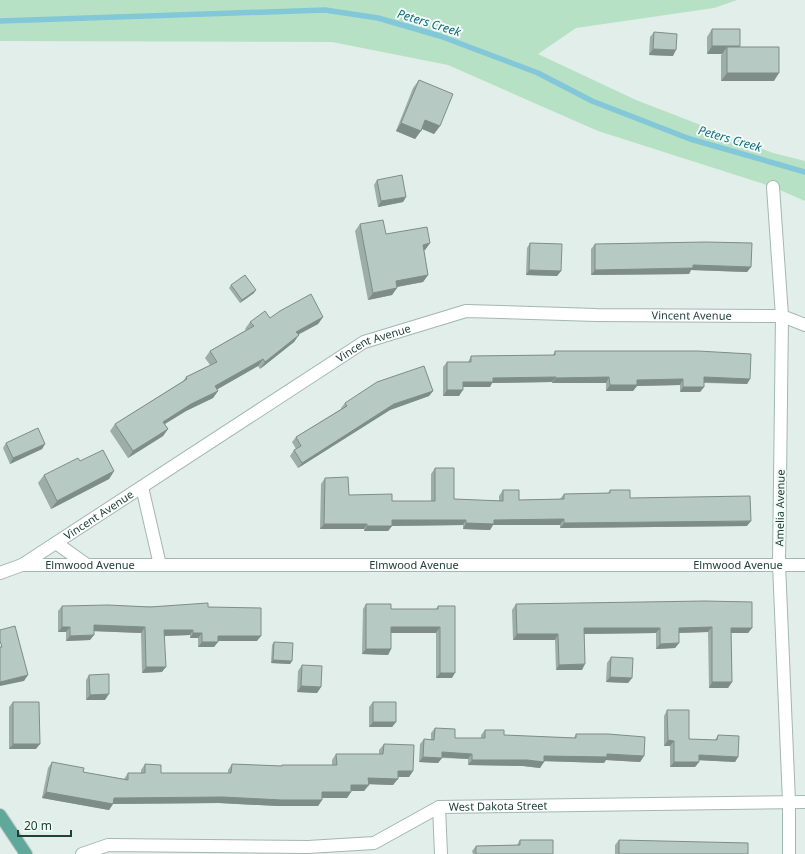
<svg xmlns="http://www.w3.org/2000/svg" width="805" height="854" font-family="'Noto Sans',sans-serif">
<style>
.green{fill:#b7e1c5}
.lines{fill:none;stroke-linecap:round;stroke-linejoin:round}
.stream{stroke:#82c8d9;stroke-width:5.5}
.minor-casing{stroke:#a3b7b1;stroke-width:14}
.major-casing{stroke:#c0cac8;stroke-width:14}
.minor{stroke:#fff;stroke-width:12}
.major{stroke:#60a899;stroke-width:12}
.wall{fill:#9dada7}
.shaded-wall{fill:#7f8d88}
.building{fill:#b6c9c2;stroke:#7f8d88}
.labels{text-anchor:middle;stroke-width:4;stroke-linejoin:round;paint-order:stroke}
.street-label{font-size:11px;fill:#1f4139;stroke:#f2faf6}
.water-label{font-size:12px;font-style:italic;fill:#126c84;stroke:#f2faf6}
</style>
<rect width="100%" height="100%" fill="#e1eee9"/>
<!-- green -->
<path class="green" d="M0 0H737L714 8 576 28 538 54 636 100 773 153 805 161V201L773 187 598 131 448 65 332 42 0 41Z"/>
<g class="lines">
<!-- stream -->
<path class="stream" d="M0 21 325 10 378 18 440 36 538 73 592 101 690 139 805 172"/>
<defs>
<g id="minor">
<path d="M773 187 782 316 779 564 789 802V854"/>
<path d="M142 487 160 565"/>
<path d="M56 543 87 565"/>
<path id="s1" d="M22 565H805"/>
<path id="s2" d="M0 573 22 565 364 342 466 311 596 315 782 316 805 325"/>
<path d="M439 807 441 854"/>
<path id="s3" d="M82 854 108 845 308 847 374 843 439 807 805 802"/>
</g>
<path id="major" d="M0 815 26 854"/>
</defs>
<!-- minor casing -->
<use href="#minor" class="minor-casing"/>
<!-- major casing -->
<use href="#major" class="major-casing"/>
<!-- minor -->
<use href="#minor" class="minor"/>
<!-- major -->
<use href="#major" class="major"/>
</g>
<!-- wall -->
<path class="wall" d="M712 29 739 47 774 81H721V55L722 54H707V37Z
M654 32 673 56 649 55 650 37Z
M419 80 440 126 434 134 422 129 415 139 396 131 413 88Z
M377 180 406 197 403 202 378 207 374 185Z
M360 224 386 234 430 243 425 250H424L428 275 423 282 397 287 392 295 368 300 355 231Z
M530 243 561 271 557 276 526 275 527 248Z
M595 244 751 267 747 272 691 270 689 274 591 275V249Z
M231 285 254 293 240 303 229 288Z
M323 317 318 324 298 335 294 342 260 369 258 366 217 389 218 391 213 398 186 411 165 424 168 429 163 436 128 458 110 431 115 424 183 381 186 377 210 365 205 358 210 351 246 330 245 329 250 322 270 318Z
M555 351 750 379 747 384 704 383V387L700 392H680V385L637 386 633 391H606V383H552V382L492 383 490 387H463L459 396H443V367L447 362H468L471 356 553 355Z
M433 391 429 396 390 410 298 468 290 456 294 450 296 449 292 442 296 437 341 409V408L345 403Z
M6 443 45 444 42 449 10 464 3 448Z
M80 461 114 471 109 479 51 509 38 483 44 475Z
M435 468 454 499 499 501V496L503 490 519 500 560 499 564 494 608 493 610 490 630 498 747 526 560 528V525H493L490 530 463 529V525L392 526 388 531H364V529H320L321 484 325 478 349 495 392 501H431V474Z
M366 604 391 609H436L438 606 452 678H436V633H391V649L388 655 362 654 363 609Z
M516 604 752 628 748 633H731L732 682 728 688H709L708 632 679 633V643L675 648 656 649V633L584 634 582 670H556L555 640H513L512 610Z
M62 606 208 607 257 641H218L214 647H198V638H190V635L165 636 162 672 142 673 141 633 94 631V635L90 640 66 641V632H58V611Z
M274 642 292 661 290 664 271 663 272 645Z
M611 657 632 678 628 683 606 682 607 663Z
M302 665 321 687 317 693 297 692 298 671Z
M89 675 105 700H86V680Z
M13 702 36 749H9V707Z
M373 702 396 722 392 727H369V707Z
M667 710 689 739 715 740 718 735 738 757 735 762 699 760V762L695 767H670V746H664V716Z
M435 728 455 738H481V735L485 730 504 735 574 738 576 734 644 756 640 762 606 760 604 763 544 761 540 768 523 766 468 765V759L442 758 438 763 419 762 420 744 424 739H431V733Z
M384 744 413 771 409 777H398L393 785 369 784 364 791H351V792L347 798H322V800L318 806H278L219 803 113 804 109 810 42 798 48 768 52 762 83 772 124 779 128 773H141V770L145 764 161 773H228V770L232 764 281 766 282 765H332V760L336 754H379V750Z
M520 840 553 854H473L472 851 476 846 517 845Z
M619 840 748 854H615V845Z"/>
<!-- shaded-wall -->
<path class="shaded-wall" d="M712 46H740L734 54 727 47 722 54H707Z
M653 49 676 50 673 56 649 55Z
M727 73H779L774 81H721Z
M425 120 440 126 434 134 420 128Z
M401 123 421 131 415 139 396 131Z
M406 197 403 202 378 207 381 201Z
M430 243 425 250 418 252 423 245Z
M693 265 751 267 747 272 691 270 689 274 591 275 595 270Z
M529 270 561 271 557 276 526 275Z
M428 275 423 282 391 288 396 281Z
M397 288 392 295 368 300 373 293Z
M256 290 254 293 240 303 242 300Z
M323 317 318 324 291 338 296 332Z
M299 335 294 342 260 369 265 362Z
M263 359 258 366 211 393 215 386Z
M556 377 552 382 492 383 490 387H459L463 382 493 378Z
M609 377 606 383H552L556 378Z
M704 377 750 379 747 384 700 382Z
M683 379 680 385 637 386 633 391H606L610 385 637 380Z
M683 387H704L700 392H680Z
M447 390H463L459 396H443Z
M218 391 213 398 186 411 158 428 163 422 191 404Z
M433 391 429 396 390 410 298 468 302 463 394 404Z
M168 429 163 436 128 458 133 451Z
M45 444 42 449 10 464 13 458Z
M114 471 109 479 51 509 57 501Z
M564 519 560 525H493L490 530 463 529 466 523 494 520Z
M392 520H466L463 525 388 526Z
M751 521 747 526 560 528 564 523Z
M324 524H367L364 529H320Z
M367 526H392L388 531H364Z
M94 625 145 627 141 633 90 631Z
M62 627H70L66 632H58Z
M391 627H440L436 633H388Z
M712 627 708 632 675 633 679 628Z
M584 628H660L656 633 580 634Z
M731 628H752L748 633H727Z
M164 630H193L190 635 161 636Z
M193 633H202L198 638H190Z
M517 634H558L555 640H513Z
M94 635 90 640 66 641 70 636Z
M218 636H261L257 641H214Z
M202 642H218L214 647H198Z
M679 643 675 648 656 649 660 644Z
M366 649H391L388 655 362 654Z
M273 660 292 661 290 664 271 663Z
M585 664 582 670H556L559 665Z
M146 667H166L162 672 142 673Z
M440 673H455L452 678H436Z
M28 675 24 681 0 686V682Z
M610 677 632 678 628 683 606 682Z
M712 682H732L728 688H709Z
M301 686 321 687 317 693 297 692Z
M109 694 105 700H86L90 695Z
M373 722H396L392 727H369Z
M668 740 674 741 670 746H664Z
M13 744H40L36 749H9Z
M442 752 472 754 468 759 439 757Z
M607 754 644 756 640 762 606 760 604 763 540 761 544 756Z
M699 755 738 757 735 762 695 760Z
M423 757 442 758 438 763 419 762Z
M472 760H527L544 762 540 768 523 766 468 765Z
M674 762H699L695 767H670Z
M398 771H413L409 777H394Z
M368 778 398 779 393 785 364 784Z
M351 785H369L364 791H347Z
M46 792 114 798 223 797 322 800 318 806H278L219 803 111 804H113L109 810 42 798Z
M322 792H351L347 798H318Z"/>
<!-- building -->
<path class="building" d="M712 29H740V46H712Z
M654 32 677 34 676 50 653 49Z
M727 47H779V73H727Z
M419 80 453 94 440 126 425 120 421 131 401 123Z
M402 175 406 197 381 201 377 180Z
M383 220 386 234 427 227 430 243 423 245 428 275 396 281 397 288 373 293 360 224Z
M706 242 752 243 751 267 693 265V268L595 270V244Z
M530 243 562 244 561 271 529 270Z
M245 275 256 290 242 300 231 285Z
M311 294 323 317 296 332 299 335 265 362 263 359 215 386 218 391 191 404 163 422 168 429 133 451 115 424 187 379 186 377 217 362 210 351 254 326 250 322 265 311 270 318 280 311Z
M555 351H698L751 354 750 379 704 377V387H683V379L637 380V385H610L609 377 556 378V377L493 378V382H463V390H447V362H471V356L555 355Z
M424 366 433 391 394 404 302 463 294 450 301 446 296 437 347 406 345 403 377 382Z
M38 428 45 444 13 458 6 443Z
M103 450 114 471 57 501 44 475 78 458 80 461Z
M435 468H454V499L503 501V490H519V500L564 499V494L610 493V490H630V498L750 496 751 521 564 523V519L494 520V524L466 523V520H392V526H367V524H324L325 478 348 477 349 495 392 494V501H435Z
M705 601 752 602V628H731L732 682H712V627L679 628V643L660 644V628H584L585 664 559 665 558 634H517L516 604Z
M208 603V607L261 608V636H218V642H202V633H193V630H164L166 667H146L145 627 94 625V635L70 636V627H62V606L108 605 150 607Z
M366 604H391V609H438V606H455V673H440V627H391V649H366Z
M15 626 28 675 0 682V647H2L0 641V630Z
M274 642 293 643 292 661 273 660Z
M611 657 633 658 632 678 610 677Z
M302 665 322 666 321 687 301 686Z
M109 674V694L90 695 89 675Z
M13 702H39L40 744H13Z
M373 702H396V722H373Z
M667 710H689V739L717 740 718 735 739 736 738 757 699 755V762H674V741L668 740Z
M435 728 455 729V738H485V730H504V735L576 738V734H608L645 737 644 756 607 754V757L544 756V762L527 760H472V754L442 752V758L423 757 424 739 434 740Z
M384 744 414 745 413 771H398V779L368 778 369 785H351V792H322V800H282L223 797 114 798 113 804 46 792 52 762 84 768 83 772 128 780V773H145V764L161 765V773H231L232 764 282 766V765H337L336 754H383Z
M520 840H553V854H476V846L520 845Z
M619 840 748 843V854H619Z"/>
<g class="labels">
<!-- street labels -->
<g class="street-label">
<text dy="4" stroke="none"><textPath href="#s2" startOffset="764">Vincent Avenue</textPath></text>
<text dy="4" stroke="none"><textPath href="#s2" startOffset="440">Vincent Avenue</textPath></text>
<text transform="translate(780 508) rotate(-89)" y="4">Amelia Avenue</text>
<text dy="4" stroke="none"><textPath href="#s2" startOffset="115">Vincent Avenue</textPath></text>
<text dy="4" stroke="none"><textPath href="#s1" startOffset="716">Elmwood Avenue</textPath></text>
<text dy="4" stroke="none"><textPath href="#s1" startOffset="68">Elmwood Avenue</textPath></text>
<text dy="4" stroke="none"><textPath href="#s1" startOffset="392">Elmwood Avenue</textPath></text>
<text dy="4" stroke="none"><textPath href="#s3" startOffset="427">West Dakota Street</textPath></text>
</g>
<!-- water labels -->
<g class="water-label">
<text transform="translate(429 23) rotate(17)" y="4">Peters Creek</text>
<text transform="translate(730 139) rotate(16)" y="4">Peters Creek</text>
</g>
</g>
<!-- scale -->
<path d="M18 830v6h53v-6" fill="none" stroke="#1f4139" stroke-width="2"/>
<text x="24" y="830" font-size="12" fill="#1f4139" stroke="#f2faf6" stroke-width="3" paint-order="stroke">20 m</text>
</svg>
